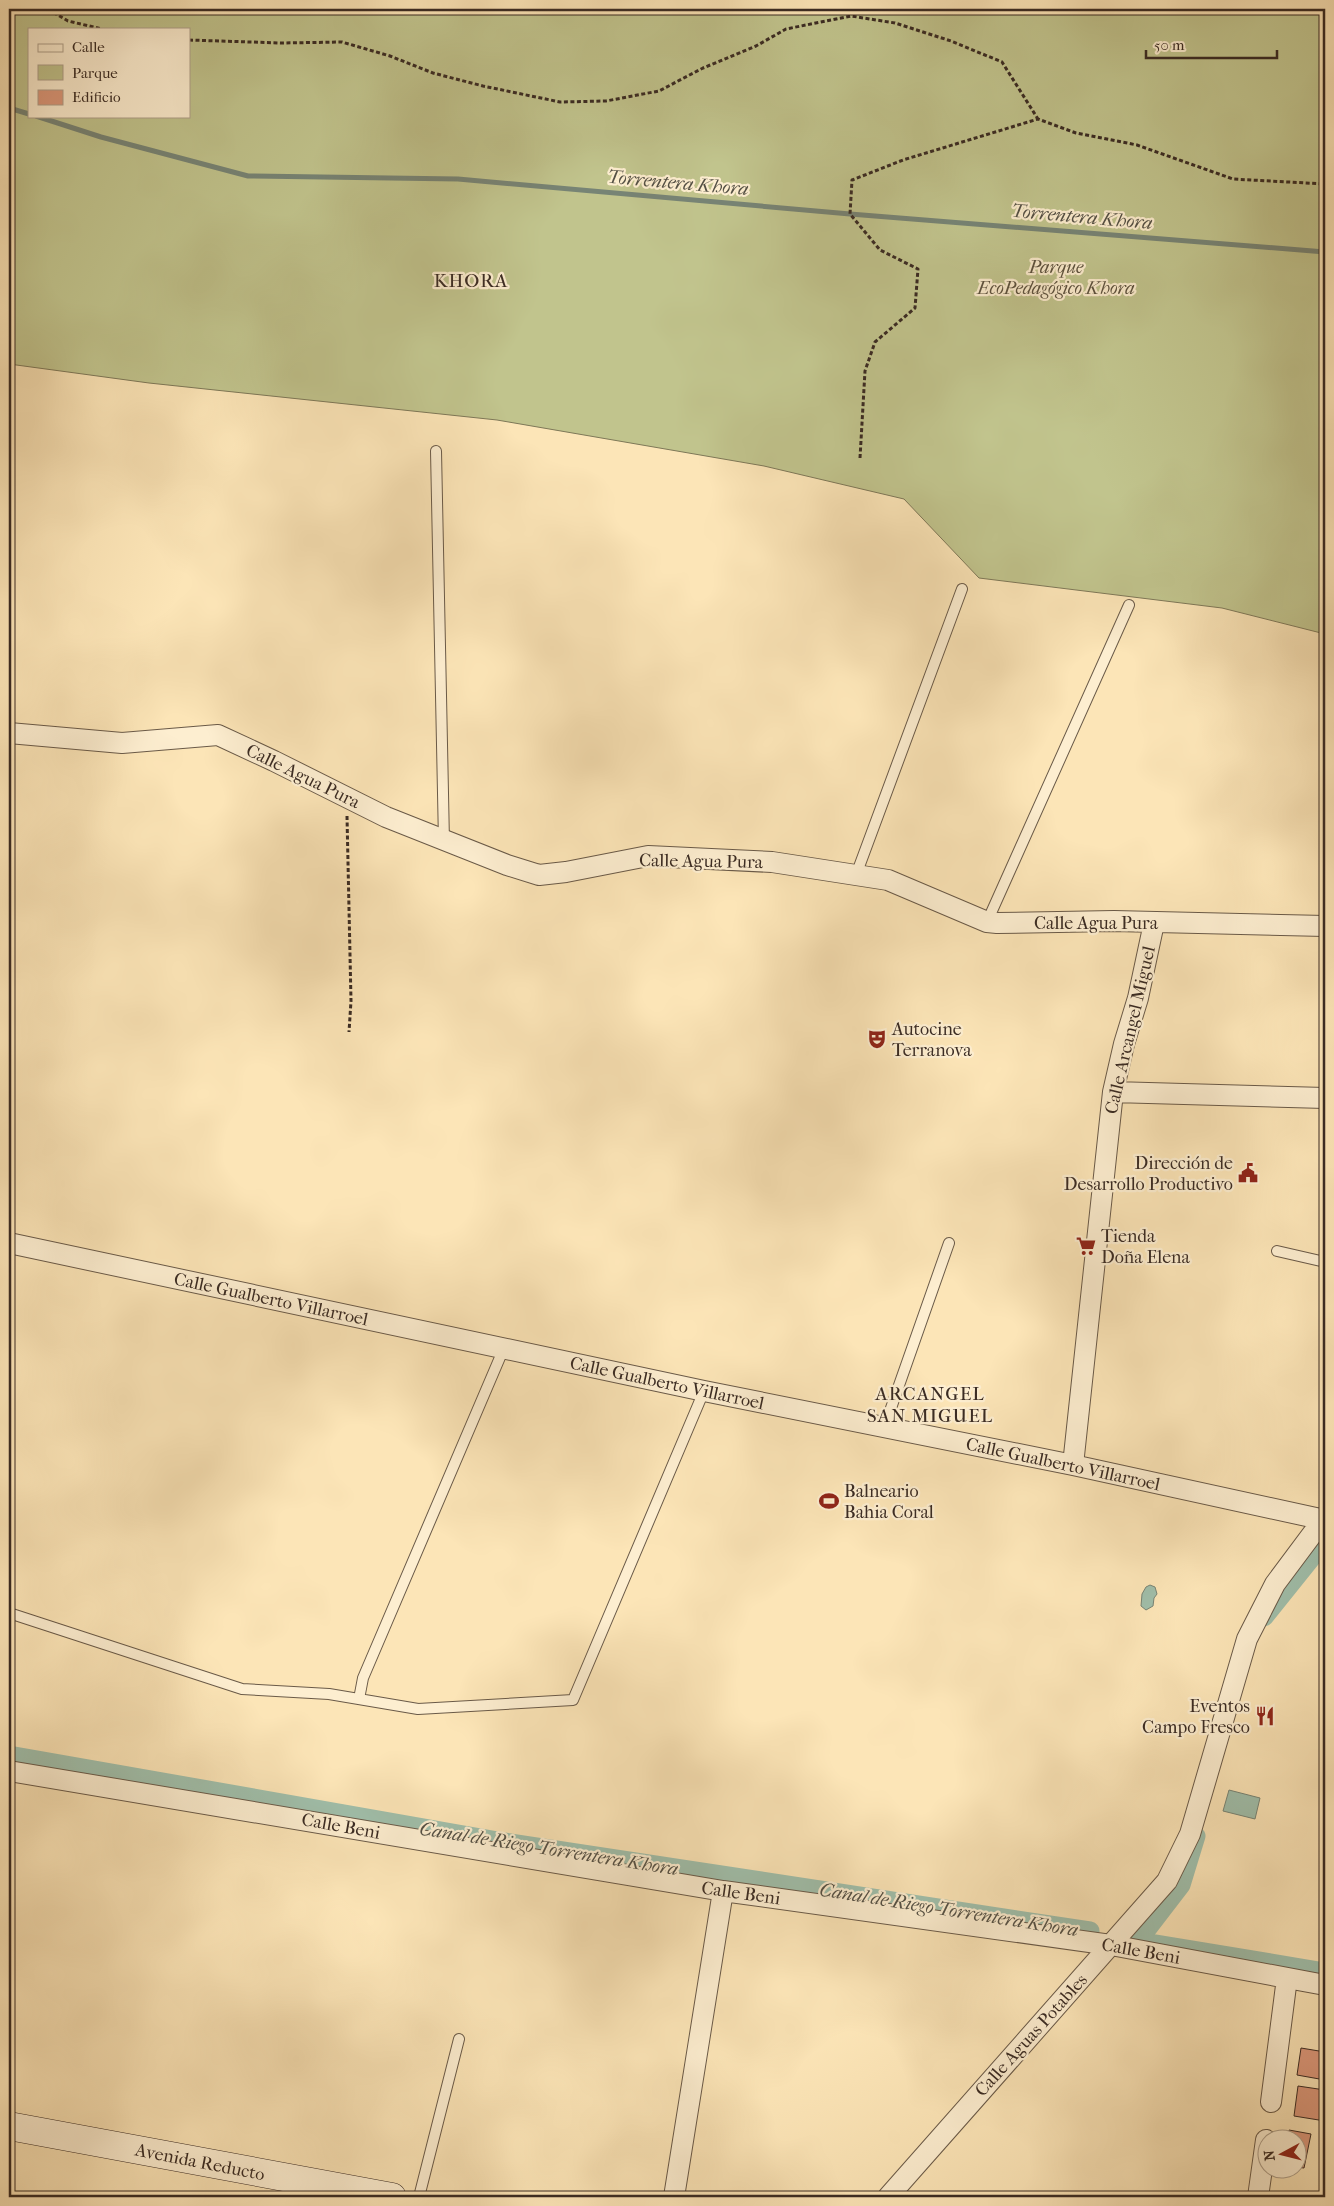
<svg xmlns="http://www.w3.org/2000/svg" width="1334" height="2206" font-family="'IM FELL French Canon',serif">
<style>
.green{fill:#c1c48d;stroke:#7e7858;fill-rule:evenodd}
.water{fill:#a0bfab;stroke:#778475}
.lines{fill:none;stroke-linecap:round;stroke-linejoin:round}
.stream{stroke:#778475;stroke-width:5}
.canal{stroke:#a0bfab;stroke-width:19}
.building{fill:#dd997c;stroke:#3a2b23}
.service-casing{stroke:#6a5a48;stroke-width:12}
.minor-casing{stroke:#6a5a48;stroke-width:22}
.secondary-casing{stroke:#3a2b23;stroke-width:29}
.path{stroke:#3a2b23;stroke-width:3;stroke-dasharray:4 2.5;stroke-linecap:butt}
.service{stroke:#fdeed0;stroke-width:10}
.minor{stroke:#fdeed0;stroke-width:20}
.secondary{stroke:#fdeed0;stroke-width:28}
.labels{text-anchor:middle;stroke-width:4.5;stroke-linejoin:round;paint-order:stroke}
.park-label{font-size:18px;font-style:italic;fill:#5c513e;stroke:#fdeed0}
.street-label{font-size:18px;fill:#3a2b23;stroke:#fdeed0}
.poi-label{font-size:18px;fill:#3a2b23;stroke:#fdeed0;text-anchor:start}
.water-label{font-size:19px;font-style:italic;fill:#545045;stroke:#fdeed0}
.neighbourhood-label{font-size:19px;letter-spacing:1px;fill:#3a2b23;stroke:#fdeed0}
</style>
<rect width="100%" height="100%" fill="#fce5b7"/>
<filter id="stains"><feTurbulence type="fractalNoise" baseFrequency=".004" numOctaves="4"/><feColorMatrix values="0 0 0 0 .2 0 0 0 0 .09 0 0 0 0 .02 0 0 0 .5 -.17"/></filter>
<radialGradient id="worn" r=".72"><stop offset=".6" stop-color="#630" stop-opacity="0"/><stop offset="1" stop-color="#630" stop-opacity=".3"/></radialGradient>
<!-- green -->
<path class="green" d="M9 9H1325V634L1222 608 979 578 904 499 764 466 497 420 149 383 9 364ZM29 29H189V116H29Z"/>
<!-- water -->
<path class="water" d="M1150 1585 1155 1587 1157 1594 1154 1598 1153 1606 1146 1610 1141 1606 1142 1594 1146 1587Z
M1229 1790 1260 1798 1255 1819 1223 1811Z"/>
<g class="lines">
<!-- stream -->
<path class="stream" d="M9 108 29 114
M36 116 101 137 248 176 458 179 850 214 1325 252"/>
<!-- canal -->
<path class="canal" d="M1264 1617 1325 1541
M9 1755 498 1841 1090 1931
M1196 1836 1181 1885 1138 1941 1325 1972"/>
</g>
<!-- building -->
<path class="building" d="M1301 2048 1325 2052V2080L1297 2075Z
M1298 2086 1325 2090V2121L1294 2116Z
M1289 2130 1311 2134 1304 2168 1296 2167V2138H1288Z"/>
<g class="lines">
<defs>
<path id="service" d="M436 451 444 842
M856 875 962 589
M987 922 1129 605
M1277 1251 1325 1262
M884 1428 949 1243
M9 1613 242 1689 329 1694 418 1709 573 1700 704 1391
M359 1699 363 1678 504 1348
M419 2197 459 2039"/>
<path id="minor" d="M9 733 122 743 218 735 274 761 386 817 507 865 539 875 566 872 648 856 772 862 888 880 987 922 997 923 1114 921 1325 926
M1113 1092 1325 1098
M9 1243 704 1391 1073 1465 1325 1520
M1073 1465 1113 1092 1124 1044 1138 998 1154 923
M9 1771 723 1891 1111 1945 1325 1985
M1271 2102 1287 1978
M674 2197 723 1891
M888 2197 1167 1881 1190 1834 1247 1639 1275 1584 1325 1517
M1258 2197 1266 2140"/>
<path id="secondary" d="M9 2126 392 2197"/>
</defs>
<!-- service casing -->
<use href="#service" class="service-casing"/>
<!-- minor casing -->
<use href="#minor" class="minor-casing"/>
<!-- secondary casing -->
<use href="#secondary" class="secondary-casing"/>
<!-- path -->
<path class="path" d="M48 9 68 21 102 29
M189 40 281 43 342 42 390 56 433 73 483 86 560 102 606 101 659 91 703 68 756 46 786 29 851 16 895 23 951 41 1002 62 1038 119
M860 458 865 371 875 342 915 308 918 269 880 250 850 214 852 180 903 160 1038 119 1076 133 1137 145 1233 179 1325 184
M347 816 351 1001 349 1032"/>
<!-- service -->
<use href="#service" class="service"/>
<!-- minor -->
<use href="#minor" class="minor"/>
<!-- secondary -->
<use href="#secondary" class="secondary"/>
</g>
<!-- icons -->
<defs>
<symbol id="theatre-bare" viewBox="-9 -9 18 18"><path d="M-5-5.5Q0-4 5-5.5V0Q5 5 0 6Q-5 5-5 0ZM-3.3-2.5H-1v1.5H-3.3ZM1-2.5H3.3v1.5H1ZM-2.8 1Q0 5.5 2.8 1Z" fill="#8f2418" stroke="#fdeed0" stroke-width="2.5" paint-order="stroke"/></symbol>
<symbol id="civic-bare" viewBox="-9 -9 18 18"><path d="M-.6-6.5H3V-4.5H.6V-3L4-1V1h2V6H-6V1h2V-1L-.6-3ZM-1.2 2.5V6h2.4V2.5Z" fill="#8f2418" stroke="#fdeed0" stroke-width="2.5" paint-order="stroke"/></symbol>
<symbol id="supermarket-bare" viewBox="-9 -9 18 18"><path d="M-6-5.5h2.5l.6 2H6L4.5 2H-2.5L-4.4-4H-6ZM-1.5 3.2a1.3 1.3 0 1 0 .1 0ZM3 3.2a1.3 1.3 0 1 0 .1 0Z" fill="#8f2418" stroke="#fdeed0" stroke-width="2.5" paint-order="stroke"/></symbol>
<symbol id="stadium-bare" viewBox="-9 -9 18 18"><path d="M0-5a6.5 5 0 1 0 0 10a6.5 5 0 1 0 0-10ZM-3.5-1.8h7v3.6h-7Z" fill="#8f2418" stroke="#fdeed0" stroke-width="2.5" paint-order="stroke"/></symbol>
<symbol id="restaurant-bare" viewBox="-9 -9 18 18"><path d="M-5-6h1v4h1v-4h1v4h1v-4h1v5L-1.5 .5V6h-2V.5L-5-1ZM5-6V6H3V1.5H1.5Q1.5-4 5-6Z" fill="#8f2418" stroke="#fdeed0" stroke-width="2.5" paint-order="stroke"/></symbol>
</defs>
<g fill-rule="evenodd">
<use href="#theatre-bare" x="863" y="1025" width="28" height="28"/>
<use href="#civic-bare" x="1234" y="1159" width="28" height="28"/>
<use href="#supermarket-bare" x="1072" y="1232" width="28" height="28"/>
<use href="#stadium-bare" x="815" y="1487" width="28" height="28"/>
<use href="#restaurant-bare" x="1251" y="1702" width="28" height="28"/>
</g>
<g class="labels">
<!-- park labels -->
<g class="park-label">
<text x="1056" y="273">Parque<tspan x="1056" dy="21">EcoPedagógico Khora</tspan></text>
</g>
<!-- street labels -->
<g class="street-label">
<text transform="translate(303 776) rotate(26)" y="6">Calle Agua Pura</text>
<text transform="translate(701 861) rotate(1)" y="6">Calle Agua Pura</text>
<text x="1096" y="929">Calle Agua Pura</text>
<text transform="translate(1130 1030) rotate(-77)" y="6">Calle Arcangel Miguel</text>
<text transform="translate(271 1299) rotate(12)" y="6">Calle Gualberto Villarroel</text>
<text transform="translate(667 1383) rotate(12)" y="6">Calle Gualberto Villarroel</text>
<text transform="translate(1063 1464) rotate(12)" y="6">Calle Gualberto Villarroel</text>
<text transform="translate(341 1826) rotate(10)" y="6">Calle Beni</text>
<text transform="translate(741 1893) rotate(8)" y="6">Calle Beni</text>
<text transform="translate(1141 1951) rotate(10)" y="6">Calle Beni</text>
<text transform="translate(1031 2035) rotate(-48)" y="6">Calle Aguas Potables</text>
<text transform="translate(200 2162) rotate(11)" y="6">Avenida Reducto</text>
</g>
<!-- poi labels -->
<g class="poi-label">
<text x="892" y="1035">Autocine<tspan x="892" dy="21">Terranova</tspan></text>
<text x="1233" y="1169" text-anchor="end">Dirección de<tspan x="1233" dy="21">Desarrollo Productivo</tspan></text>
<text x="1101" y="1242">Tienda<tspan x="1101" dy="21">Doña Elena</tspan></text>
<text x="844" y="1497">Balneario<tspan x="844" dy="21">Bahia Coral</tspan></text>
<text x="1250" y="1712" text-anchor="end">Eventos<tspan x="1250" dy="21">Campo Fresco</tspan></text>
</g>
<!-- water labels -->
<g class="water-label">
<text transform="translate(678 182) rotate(5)" y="7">Torrentera Khora</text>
<text transform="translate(1082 216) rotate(5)" y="7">Torrentera Khora</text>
<text transform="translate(549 1848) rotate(9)" y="7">Canal de Riego Torrentera Khora</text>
<text transform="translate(949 1909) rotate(9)" y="7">Canal de Riego Torrentera Khora</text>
</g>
<!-- neighbourhood labels -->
<g class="neighbourhood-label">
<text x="471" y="287">KHORA</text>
<text x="930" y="1400">ARCANGEL<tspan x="930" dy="22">SAN MIGUEL</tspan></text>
</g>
</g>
<!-- margin -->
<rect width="1334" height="2206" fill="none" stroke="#fce5b7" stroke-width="30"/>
<rect x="10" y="10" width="1314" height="2186" fill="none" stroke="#3a2b23" stroke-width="2.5"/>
<rect x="15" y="15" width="1304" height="2176" fill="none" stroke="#3a2b23"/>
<!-- legend -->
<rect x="28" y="28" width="162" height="90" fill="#fdeed0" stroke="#afa08b"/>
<rect x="38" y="44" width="25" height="8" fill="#fdeed0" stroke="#afa08b"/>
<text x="72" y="52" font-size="15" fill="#3a2b23">Calle</text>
<rect x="38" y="65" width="25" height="15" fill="#c1c48d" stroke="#afa08b"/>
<text x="72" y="78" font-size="15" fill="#3a2b23">Parque</text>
<rect x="38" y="90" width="25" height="15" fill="#dd997c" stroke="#afa08b"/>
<text x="72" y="102" font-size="15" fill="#3a2b23">Edificio</text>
<!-- north arrow -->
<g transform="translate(1282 2154) rotate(263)"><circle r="24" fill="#fdeed0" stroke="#afa08b"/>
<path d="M0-4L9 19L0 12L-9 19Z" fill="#8f2418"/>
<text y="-8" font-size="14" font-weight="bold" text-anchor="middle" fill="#3a2b23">N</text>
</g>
<!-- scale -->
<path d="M1146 50v8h131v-8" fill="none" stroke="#3a2b23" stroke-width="2.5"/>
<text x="1154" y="50" font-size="15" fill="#3a2b23" stroke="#fdeed0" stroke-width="4" paint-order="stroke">50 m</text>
<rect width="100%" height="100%" filter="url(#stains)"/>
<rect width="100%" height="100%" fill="url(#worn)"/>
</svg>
